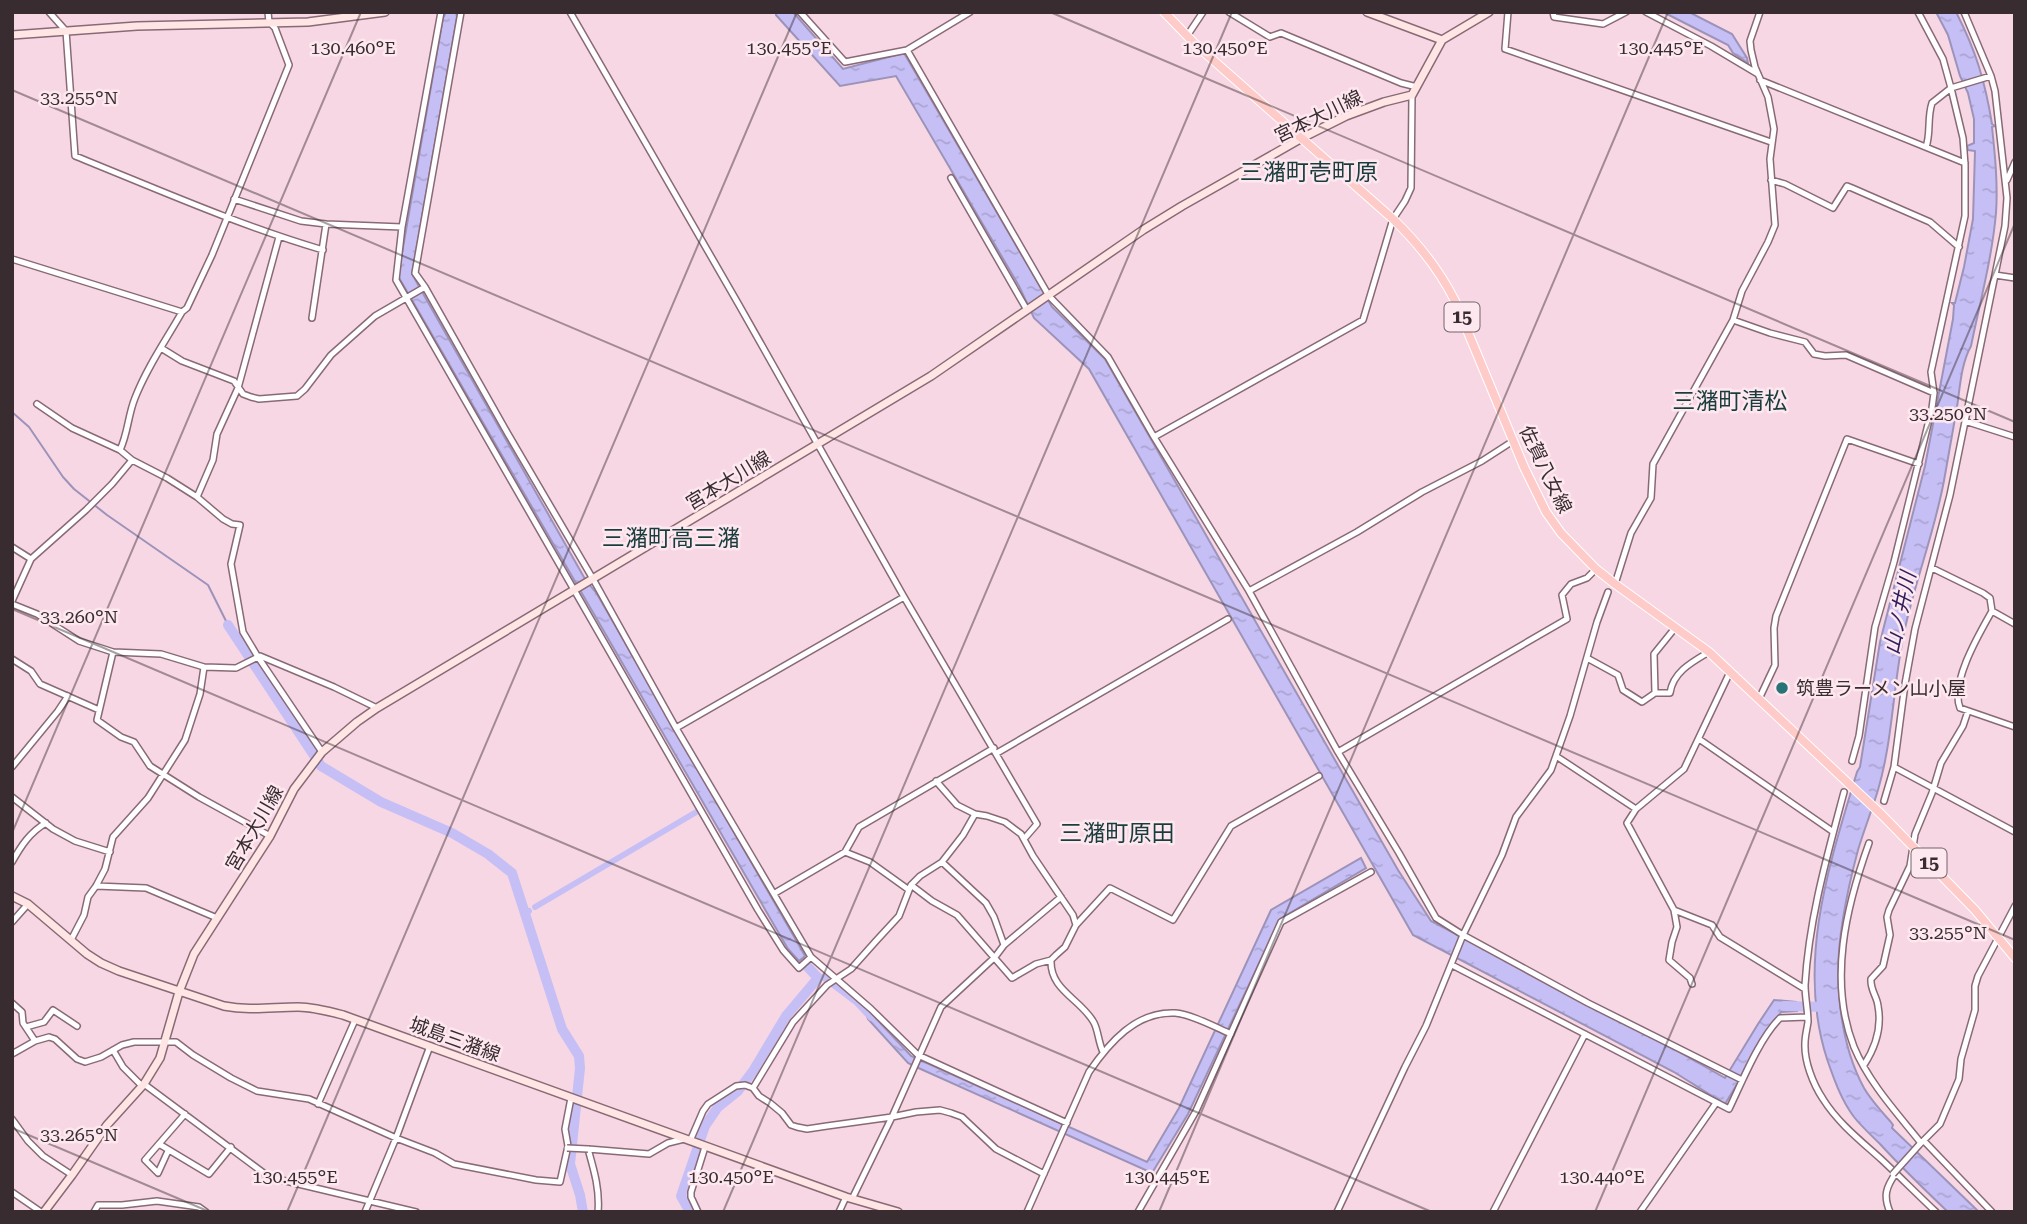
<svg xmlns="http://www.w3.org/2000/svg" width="2027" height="1224" font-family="'Roboto Serif','Noto Sans JP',serif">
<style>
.water{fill:url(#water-ripples);stroke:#9c93ba;stroke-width:2}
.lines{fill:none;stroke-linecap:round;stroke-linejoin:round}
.stream{stroke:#9c93ba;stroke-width:2}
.canal{stroke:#c6bff5;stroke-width:6}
.river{stroke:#c6bff5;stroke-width:10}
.minor-casing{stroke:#886a76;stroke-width:8}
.secondary-casing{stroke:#886a76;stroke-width:10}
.primary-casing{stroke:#fff;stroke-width:10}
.minor{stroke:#fff;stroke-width:5}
.secondary{stroke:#ffe5e3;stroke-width:7}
.primary{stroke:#ffcbc8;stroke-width:8}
.minor-bridge-casing{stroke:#886a76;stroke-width:8;stroke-linecap:butt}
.minor-bridge{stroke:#fff;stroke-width:5}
.ticks{fill:none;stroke:#392c31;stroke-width:2;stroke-opacity:0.45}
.poi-dot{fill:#287375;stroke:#fde8f0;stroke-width:2.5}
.labels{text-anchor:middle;stroke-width:5;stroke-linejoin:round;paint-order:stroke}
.shield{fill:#fde8f0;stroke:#74646a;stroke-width:2}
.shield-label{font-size:18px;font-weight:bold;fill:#392c31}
.street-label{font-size:19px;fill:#392c31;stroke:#fde8f0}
.poi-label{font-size:19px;fill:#392c31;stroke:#fde8f0;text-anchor:start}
.water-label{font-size:21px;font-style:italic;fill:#2f1e5c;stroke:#fde8f0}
.quarter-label{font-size:23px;fill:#1a3c3d;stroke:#fde8f0}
.ticks-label{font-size:18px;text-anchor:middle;fill:#392c31;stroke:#fde8f0;stroke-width:5;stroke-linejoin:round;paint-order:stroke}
</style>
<defs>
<pattern id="water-ripples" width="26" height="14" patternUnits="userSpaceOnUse" patternTransform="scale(1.75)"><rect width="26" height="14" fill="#c6bff5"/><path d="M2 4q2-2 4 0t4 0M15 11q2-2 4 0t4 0" fill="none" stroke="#aba4d2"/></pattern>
</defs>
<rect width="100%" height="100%" fill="#f8d7e4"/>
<!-- water -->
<path class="water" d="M446 12H456L457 17 412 274 585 579 597 594 800 947 805 956 799 961 788 949 398 276 443 18Z
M776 12H793L843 69 904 53 1052 307 1105 359 1398 870 1431 921 1660 1041 1725 1078 1758 1024 1774 1000 1796 1002 1797 1011 1781 1012 1725 1104 1674 1072 1413 935 1089 369 1034 318 1019 286 896 76 840 86 776 15Z
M1663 12H1689L1732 34 1747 58 1748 63 1733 53 1728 45Z
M1936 12H1956C1976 51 1985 81 1992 124L1995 126 1992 127C1995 155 1998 184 1996 213 1992 258 1980 302 1971 346 1961 364 1960 387 1957 407 1953 430 1949 452 1945 475 1936 529 1915 580 1904 633 1893 685 1893 739 1878 790 1872 810 1864 830 1858 850 1847 891 1838 933 1838 975 1839 1013 1846 1055 1864 1088 1871 1100 1881 1111 1890 1121L1893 1125 1892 1128 1979 1212H1948C1925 1190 1902 1168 1880 1144 1871 1135 1862 1127 1854 1117 1841 1100 1834 1079 1827 1059 1796 963 1829 865 1857 772L1860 767 1880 642 1925 466 1953 319 1954 305 1952 303H1955L1964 267 1973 219 1975 151 1968 150 1967 146 1974 143V119L1968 93 1960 76 1948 35Z
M1361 858 1366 868 1280 919 1188 1114 1152 1173 914 1066 908 1063 868 1019 866 1013H871L911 1056 1147 1162 1179 1108 1271 910Z"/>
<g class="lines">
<!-- stream -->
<path class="stream" d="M12 412 29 427 63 477 74 489 107 515 208 585 228 625"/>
<!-- canal -->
<path class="canal" d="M535 907 698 811
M525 913 529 911
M818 978 823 977 856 1002 871 1018"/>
<!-- river -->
<path class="river" d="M228 625 321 766 381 802 452 833 488 854 512 873 562 1029 579 1056 580 1068 570 1164 580 1195 583 1212
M1784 1006 1826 1007
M690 1212 681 1196 705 1126 718 1107 738 1091 753 1071 786 1016 818 978 806 965"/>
<defs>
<path id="minor" d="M49 12 66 31 75 156C157 189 238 225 323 250
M441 12 402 227 396 280 758 910 783 950 799 968 811 957
M461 12 415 273 425 287 508 434 593 579 676 728 811 957 871 1009 918 1055 1067 1123
M570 12 739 305 904 597 1037 824 1024 839
M800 12 845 62 907 50 970 12
M1229 12 1270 37 1281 33 1401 83 1417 87
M1508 12 1505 49 1771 142
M1553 12 1554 17 1603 24 1626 12
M1646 12 1711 46 1758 74
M1918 12 1943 59 1951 88 1932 103C1927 118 1931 133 1926 147
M1187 36 1203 12
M907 50 1049 296 1108 357 1154 437 1249 591 1338 752 1399 853 1436 918 1463 935 1588 1003 1742 1080
M1760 80 1965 163
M951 178 1027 310
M1771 180 1785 184 1833 208 1847 186 1852 188 1930 222 1959 247
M2007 180 2015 162
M234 199 301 221 326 224 402 227
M12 259 182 312
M1995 275 2015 278
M312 318 326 224
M1733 320 1770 333 1805 342 1814 354 1825 356 1846 355 1934 393
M161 348 182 361 234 381 243 394 251 397 259 399 297 396 305 389 331 355 375 316 425 287
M37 404 72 428 120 450 132 460 167 478 197 497 223 519 232 524 240 525 231 564 243 632 258 657 322 752
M1965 421 2015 437
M1154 437 1363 320 1393 219 1405 201 1411 188 1412 95
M120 450C128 433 128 415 135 398 147 367 166 340 182 312L187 308 212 255 289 65 275 28 269 22 268 12
M197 497 213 460 217 434 238 388 279 237
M12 547 31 559
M1932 568 1983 593 1990 598 1992 611C1979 634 1950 683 1960 708L2015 727
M1615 584 1631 533 1651 498 1653 464 1733 320 1742 291 1768 242 1775 225 1770 159 1774 129 1768 97 1755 67 1751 50 1750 41 1760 12
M1249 591 1357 532 1422 492 1482 461 1513 441
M12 601 31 559 86 510 112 484 132 460
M12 604 37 614 79 641 113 652 161 654 204 667 236 668 260 656 334 687 377 708
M1992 611 2015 624
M113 652 97 720 121 737 134 742 150 766 199 797 270 836
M1587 658 1618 675 1623 690 1642 702 1655 693H1670C1673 672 1692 662 1709 652
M12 659 31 671 40 684 99 710
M1655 693 1654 654 1675 628
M1759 699 1775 665 1774 628 1776 616 1847 439 1919 464
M676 728 904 597
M1699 739 1832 831
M1338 752 1567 619 1562 595 1571 584 1587 578 1596 569
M997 753 1228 619
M1556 756 1636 809
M1852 761 1859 736 1875 627 1894 562 1932 408 1934 393 1931 372 1965 216V165L1963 138 1951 88 1991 76
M12 767 58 711 68 696
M1894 767 2015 832
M936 781 957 805 975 814
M1844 792C1827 856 1809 919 1805 985 1805 997 1808 1010 1808 1022 1807 1029 1805 1036 1805 1043 1804 1061 1813 1084 1823 1099 1838 1123 1861 1141 1882 1160 1900 1177 1918 1195 1936 1212
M12 797 53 829 75 841 110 852
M1884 801 1894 767 1905 684 1915 629 1950 495 2005 226 2007 198 1995 91 1991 76 1964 12
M1869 843C1846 907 1828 981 1854 1047 1869 1083 1897 1113 1921 1143
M845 852 870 862 909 890
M12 862C21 846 30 832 46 823
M942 862 986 903 994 917 1004 945
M911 885 932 901 957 915 1012 978 1036 964 1051 960 1056 955 1065 947 1076 925 1110 888 1173 920 1231 826 1319 776
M96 886 146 888 217 918
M775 893 845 852 859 827 994 748
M1674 910 1712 925 1720 937 1805 989
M12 922 28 904
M71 940 84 915 88 897 96 886 105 869 113 837 148 798 185 740 200 694 204 667
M1051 960C1050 990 1079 998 1093 1021 1098 1028 1098 1041 1103 1052
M1452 965 1729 1109C1742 1082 1759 1039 1780 1018L1807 1017
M1692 984 1690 978 1669 960 1672 942 1677 927 1674 910 1627 823 1636 809 1684 769 1730 672
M12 1003 22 1012 23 1023 35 1041
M26 1027 44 1022 53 1010 77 1026
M113 1050 123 1067 142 1086
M12 1054 35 1041 49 1037 55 1039 77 1059 85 1062 101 1057 122 1045 134 1042H176L193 1055 231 1078 257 1091 309 1099 396 1138 435 1153 454 1164 536 1180 560 1182 568 1146 565 1129 571 1098
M1864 1065C1875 1048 1882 1027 1878 1006 1877 996 1870 990 1871 979L1883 966 1890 935 1887 917 1889 910 1910 866 1915 834 1932 793 1941 763 1963 726 1968 711
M144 1084 269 1177 416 1212
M753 1088 793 1022 827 985 851 969 876 941 899 916 911 885 920 876 942 862 963 835 975 814 987 816 1005 822 1021 834 1033 856 1073 915 1076 925
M318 1104 355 1020
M12 1119 28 1141 43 1156 72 1175
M690 1141 703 1111 708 1104 736 1086 745 1085 753 1088 759 1096 770 1103 782 1113 791 1125 797 1127 807 1129 827 1126 892 1117 916 1112 940 1110 951 1113 962 1117 996 1149 1044 1174
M1924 1141 1992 1212
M159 1144 209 1174 231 1147
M1919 1145 1940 1124 1959 1079 1961 1059 1975 1010V986L1978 976 2015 906
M588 1149 649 1154 668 1143 684 1139
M588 1149C594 1170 600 1190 598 1212
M168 1151 158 1173 145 1160 185 1114
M12 1192 41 1212
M852 1199 892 1117 941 1007 995 957 1004 945 1061 897
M94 1212 98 1205H122L157 1201 199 1207 206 1212
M365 1212 396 1138 430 1046
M698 1212 691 1197V1192L705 1147
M839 1212 846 1197
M1027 1212 1089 1072C1109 1043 1136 1011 1175 1013 1191 1014 1215 1027 1231 1034
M1138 1212 1196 1111 1281 922 1371 872
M1337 1212 1405 1067 1426 1026 1463 935 1502 855 1516 817 1551 770 1570 716 1597 622 1608 592
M1493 1212 1585 1034
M1640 1212 1716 1103
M1890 1212C1883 1196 1886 1187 1896 1173"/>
<path id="secondary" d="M1367 12 1442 40
M12 35 137 26 308 22 385 12
M12 896 28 904 87 954 101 963 119 971 224 1006C249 1011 273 1007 298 1007 313 1007 328 1011 343 1015L846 1197 898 1212
M44 1212 72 1175 107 1125 144 1084 160 1058 179 992 194 954 270 836 294 789 322 752 357 722 377 708 931 376 1143 230 1182 206 1302 138 1346 116 1384 102 1412 95 1442 40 1489 12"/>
<path id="primary" d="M1164 12 1196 45 1393 219C1419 244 1439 269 1455 301L1524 467 1546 512 1561 533 1596 569 1615 584 1709 652 1882 815 1975 910 2015 958"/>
</defs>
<!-- minor casing -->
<use href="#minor" class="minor-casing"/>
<!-- secondary casing -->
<use href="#secondary" class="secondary-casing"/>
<!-- primary casing -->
<use href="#primary" class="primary-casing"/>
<!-- minor -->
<use href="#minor" class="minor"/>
<!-- secondary -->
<use href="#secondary" class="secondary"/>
<!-- primary -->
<use href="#primary" class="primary"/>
<defs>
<path id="minor-bridge" d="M567 1148 588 1149
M1893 1174 1919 1145"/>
</defs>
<!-- minor-bridge casing -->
<use href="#minor-bridge" class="minor-bridge-casing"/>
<!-- minor-bridge -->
<use href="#minor-bridge" class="minor-bridge"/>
</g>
<!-- ticks -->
<path class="ticks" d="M1050 12 2015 422M12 90 2015 940M12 609 1432 1212M12 833 361 12M12 1128 210 1212M287 1212 797 12M723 1212 1232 12M1159 1212 1668 12M1595 1212 2015 223"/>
<!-- markers -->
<circle class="poi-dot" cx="1782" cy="688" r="7"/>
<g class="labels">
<!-- shield labels -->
<g class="shield">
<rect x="1444.5" y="302.5" width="35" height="29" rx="5"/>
<rect x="1911.5" y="848.5" width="35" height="29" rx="5"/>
</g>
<g class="shield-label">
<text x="1462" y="323">15</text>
<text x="1929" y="869">15</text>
</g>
<!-- street labels -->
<g class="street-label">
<text transform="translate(1318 116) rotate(-26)" y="7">宮本大川線</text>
<text transform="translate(1546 469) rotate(64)" y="7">佐賀八女線</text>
<text transform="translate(728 480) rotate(-31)" y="7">宮本大川線</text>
<text transform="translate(254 828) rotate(-60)" y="7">宮本大川線</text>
<text transform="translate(455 1039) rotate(20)" y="7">城島三潴線</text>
</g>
<!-- poi labels -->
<g class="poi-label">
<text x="1796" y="695">筑豊ラーメン山小屋</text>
</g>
<!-- water labels -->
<g class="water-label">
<text transform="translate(1900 613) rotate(-78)" y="7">山ノ井川</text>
</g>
<!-- quarter labels -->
<g class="quarter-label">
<text x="1309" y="180">三潴町壱町原</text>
<text x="1730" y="409">三潴町清松</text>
<text x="671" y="546">三潴町高三潴</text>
<text x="1117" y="841">三潴町原田</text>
</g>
</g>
<g class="ticks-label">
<text x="353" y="54">130.460°E</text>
<text x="789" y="54">130.455°E</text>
<text x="1225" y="54">130.450°E</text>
<text x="1661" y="54">130.445°E</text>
<text x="79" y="104">33.255°N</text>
<text x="1948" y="420">33.250°N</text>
<text x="79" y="623">33.260°N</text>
<text x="1948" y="939">33.255°N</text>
<text x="79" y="1141">33.265°N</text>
<text x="295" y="1183">130.455°E</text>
<text x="731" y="1183">130.450°E</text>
<text x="1167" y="1183">130.445°E</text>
<text x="1602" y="1183">130.440°E</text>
</g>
<!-- border -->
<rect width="2027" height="1224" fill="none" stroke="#392c31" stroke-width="28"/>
</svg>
